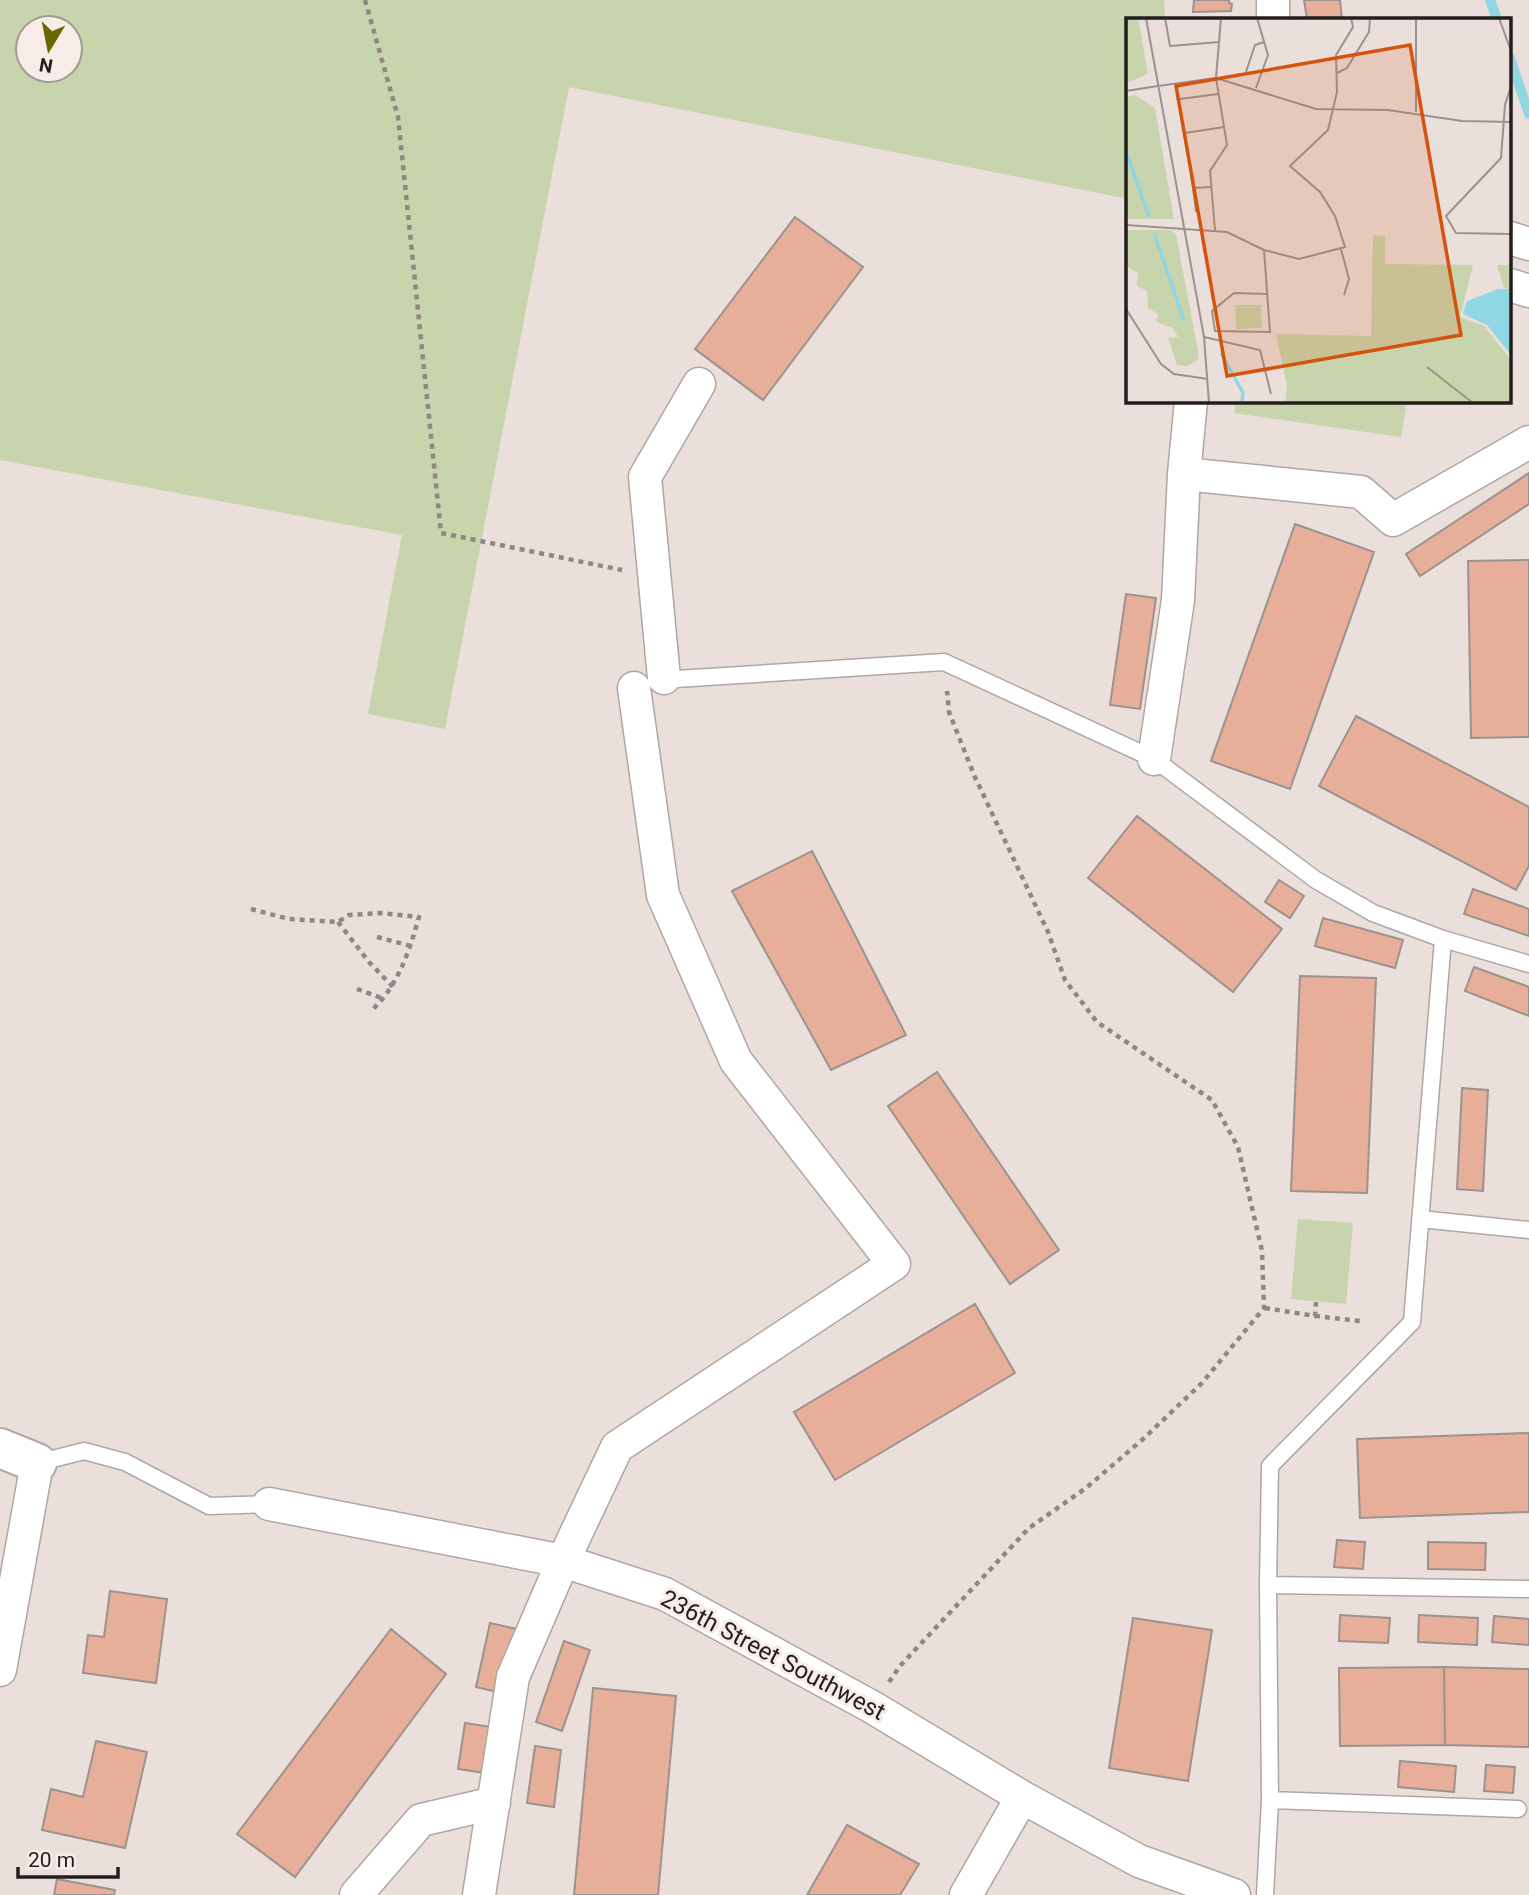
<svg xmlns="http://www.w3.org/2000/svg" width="1529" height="1895" font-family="Roboto,sans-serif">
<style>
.green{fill:#c7d4ac;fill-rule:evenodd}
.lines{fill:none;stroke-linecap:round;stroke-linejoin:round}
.stream{stroke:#90d7e4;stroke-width:10}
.building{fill:#e7ae99;stroke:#9c928e;stroke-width:2}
.lane-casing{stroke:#b0a6a2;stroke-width:19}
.street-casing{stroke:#b0a6a2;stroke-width:35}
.secondary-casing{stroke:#b0a6a2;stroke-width:42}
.path{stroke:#8f8784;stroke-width:4.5;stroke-dasharray:5 5;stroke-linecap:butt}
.lane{stroke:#fff;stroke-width:16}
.street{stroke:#fff;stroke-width:32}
.secondary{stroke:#fff;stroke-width:38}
.labels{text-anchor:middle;stroke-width:6;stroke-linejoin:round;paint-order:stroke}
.street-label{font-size:24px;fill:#221e1c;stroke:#f7ece8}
.inset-river{fill:none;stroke:#90d7e4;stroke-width:3.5}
.inset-road{fill:none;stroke:#9a928f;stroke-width:2}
.view{fill:#d4530e;fill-opacity:0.15;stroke:#d4530e;stroke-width:3.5}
.inset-edge{fill:none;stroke:#221e1c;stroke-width:3.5}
</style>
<rect width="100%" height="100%" fill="#eadfdb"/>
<!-- green -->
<path class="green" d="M0 0H1164L1165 19H1128V199L569 87 445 729 368 714 402 535 0 460ZM70 28V70H28V28Z
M1236 401H1407L1401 437 1234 413Z
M1298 1219 1353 1223 1346 1304 1291 1299Z"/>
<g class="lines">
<!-- stream -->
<path class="stream" d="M1490 0 1497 19
M1510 58 1529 114"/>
</g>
<!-- building -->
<path class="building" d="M1194 0H1229V3L1232 4 1231 11 1193 12Z
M1304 0H1340L1342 19H1307Z
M795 217 863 267 763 400 695 349Z
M1529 473V504L1420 576 1406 554Z
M1295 524 1374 552 1290 789 1211 761Z
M1529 560V737L1471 738 1468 561Z
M1126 594 1156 598 1140 709 1110 705Z
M1356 716 1529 807V866L1516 890 1319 786Z
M1137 816 1282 929 1233 992 1088 878Z
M812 851 906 1035 831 1070 732 891Z
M1279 880 1304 896 1290 918 1265 902Z
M1473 889 1529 909V936L1464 914Z
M1323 918 1403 940 1395 968 1315 946Z
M1474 967 1529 987V1016L1465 991Z
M1300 976 1376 978 1367 1193 1291 1191Z
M937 1072 1059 1250 1010 1284 888 1106Z
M1462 1088 1488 1090 1483 1191 1457 1189Z
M975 1304 1015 1373 835 1480 794 1412Z
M1529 1433V1512L1360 1518 1357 1439Z
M1337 1540 1365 1542 1363 1569 1334 1567Z
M1428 1542 1486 1543 1485 1570 1428 1569Z
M110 1591 167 1599 156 1683 83 1673 88 1635 104 1637Z
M1340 1615 1390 1618 1388 1643 1339 1641Z
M1419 1615 1478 1618 1477 1645 1418 1642Z
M1494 1616 1529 1619V1645L1492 1642Z
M1133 1618 1212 1630 1188 1781 1109 1768Z
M490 1623 517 1629 502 1693 476 1687Z
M391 1629 446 1674 295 1877 237 1834Z
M564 1641 590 1650 562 1731 536 1722Z
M1444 1667 1529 1669V1747L1445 1745Z
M1444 1667 1445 1745 1340 1746 1339 1668Z
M593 1688 676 1696 658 1895H574Z
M465 1723 492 1727 485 1773 458 1769Z
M96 1741 147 1752 125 1848 42 1830 51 1789 83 1797Z
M535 1746 561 1750 554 1807 527 1803Z
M1400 1761 1456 1766 1454 1792 1398 1787Z
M1486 1765 1515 1767 1513 1793 1484 1791Z
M847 1825 919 1864 900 1895H807Z
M57 1879 115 1890 114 1895H54Z"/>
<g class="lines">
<defs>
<path id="lane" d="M660 680 944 662 1154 759 1316 880 1373 913 1443 939 1529 964
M1420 1219 1529 1230
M37 1463 84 1451 125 1462 209 1506 269 1504
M1268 1585 1528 1589
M1270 1800 1518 1809
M1265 1895 1270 1800 1268 1585 1270 1466 1412 1322 1443 939"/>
<path id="street" d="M1273 0V19
M1510 238 1529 244
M1510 285 1529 291
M1184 474 1361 492 1393 520 1529 442
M664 678 645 477 699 384
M1154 759 1178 600 1184 474 1191 401
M269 1504 563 1561 665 1594 872 1707 1022 1797 1139 1861 1234 1895
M0 1670 37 1463
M356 1895 421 1820 494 1803
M479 1895 513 1677 563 1561 617 1447 894 1264 736 1061 663 895 634 688
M966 1895 1022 1797"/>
<path id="secondary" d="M0 1448 37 1463"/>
</defs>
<!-- lane casing -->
<use href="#lane" class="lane-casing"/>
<!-- street casing -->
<use href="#street" class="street-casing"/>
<!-- secondary casing -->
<use href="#secondary" class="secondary-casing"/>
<!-- path -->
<path class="path" d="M365 0 398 117 441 533 622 570
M251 909 289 919 338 922 349 915 381 913 419 917C409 952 398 986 371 1011
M338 922 369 962 393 987
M377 937 411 946
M357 989 384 999
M1265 1308 1315 1316 1316 1302
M1315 1316 1360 1321
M889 1682 900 1666 1029 1528 1086 1488 1142 1440 1202 1383 1264 1308 1262 1251 1238 1147 1212 1100 1097 1022 1065 980 1048 932 974 775 949 712 947 691"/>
<!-- lane -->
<use href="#lane" class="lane"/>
<!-- street -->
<use href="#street" class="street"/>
<!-- secondary -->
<use href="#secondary" class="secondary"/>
</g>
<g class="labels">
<!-- street labels -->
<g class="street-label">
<text transform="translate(773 1655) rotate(28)" y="8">236th Street Southwest</text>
</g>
</g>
<!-- overview -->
<g transform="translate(1126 18)">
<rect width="385" height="385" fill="#eadfdb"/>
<path d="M0 0H12L22 56 0 65ZM9 77 29 90 48 201H0V79ZM0 212H43L50 216 72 333V342L61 348 51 347 42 320 52 319 47 310 30 304 32 296 22 290 21 273 11 268 12 255 0 248ZM247 217 259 218V246L347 247 334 299 358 308 385 342V385H159L161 368 150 316 245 318ZM371 247H385V271L378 270ZM109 287H135L136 310 110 311Z" fill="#c7d4ac"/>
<path d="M372 271H385V337L361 307 337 296 341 283Z" fill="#90d7e4"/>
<path class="inset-river" d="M0 133 23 199M28 215 58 303M95 335 117 375 116 385"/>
<path class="inset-road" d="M20 0 78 319 83 385M39 0 44 28 94 24M373 0 385 33M120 54 129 27 138 24M211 55 221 50 243 14 244 0M32 68 90 60 190 91 262 92 336 103 385 104M385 68 379 87 375 140 320 198 330 215 385 216M130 70 142 37 131 0M0 73 32 68M54 81 92 76M290 94V0M59 115 98 109M64 148 67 170 85 169M67 170 70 194M0 207 101 214 138 232 173 241 219 229 209 198 194 174 164 148 202 112 211 74 210 37 227 9 225 0M89 212 84 153 101 127 90 60 95 0M215 231 223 261 218 277M138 232 144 314 89 313 86 293 108 275 141 276M0 291 35 346 48 356 82 361M78 319 134 332 145 376M301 349 347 385"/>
<path class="view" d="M284 27 335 317 101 358 50 68Z"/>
<rect width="385" height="385" class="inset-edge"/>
</g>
<!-- north arrow -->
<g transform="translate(49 49) rotate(190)"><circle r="33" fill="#f7ece8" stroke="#a29a96" stroke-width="2"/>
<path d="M0-5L12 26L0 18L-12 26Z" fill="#696701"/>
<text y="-10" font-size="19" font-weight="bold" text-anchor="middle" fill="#221e1c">N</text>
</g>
<!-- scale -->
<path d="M18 1867v10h100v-10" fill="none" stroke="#221e1c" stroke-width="3.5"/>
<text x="28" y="1867" font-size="21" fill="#221e1c" stroke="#f7ece8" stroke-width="5" paint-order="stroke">20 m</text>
</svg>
